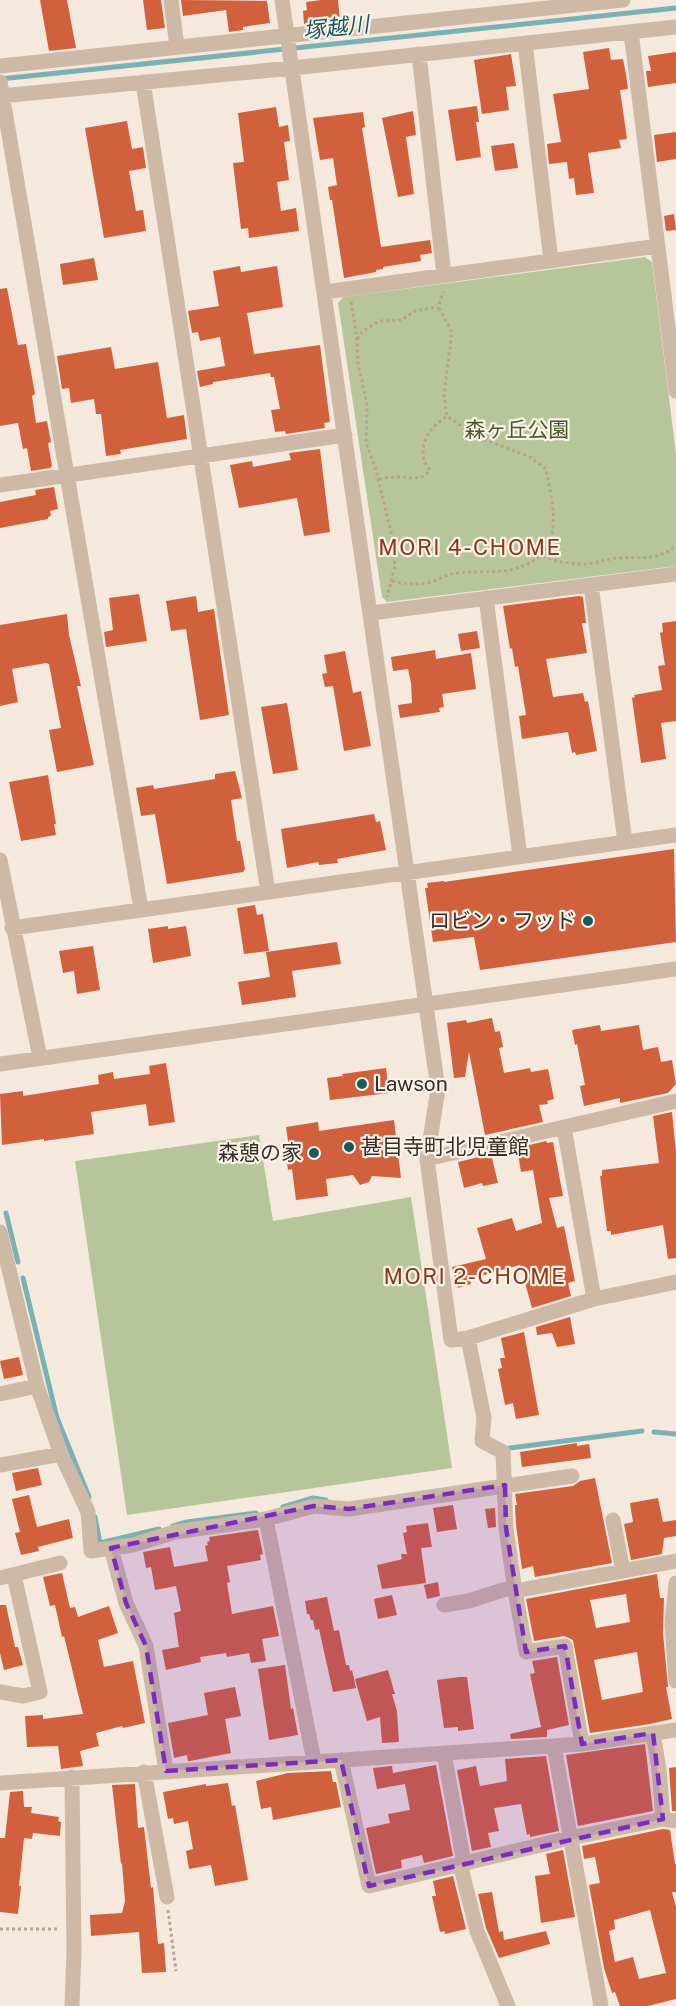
<svg xmlns="http://www.w3.org/2000/svg" width="676" height="2006" font-family="'Public Sans','Noto Sans JP',sans-serif">
<style>
.green{fill:#b7c59a}
.lines{fill:none;stroke-linecap:round;stroke-linejoin:round}
.stream{stroke:#78b2b4;stroke-width:5}
.building{fill:#d1613d;fill-rule:evenodd}
.path{stroke:#baa290;stroke-width:3;stroke-dasharray:3 3;stroke-linecap:butt}
.minor{stroke:#ceb9a6;stroke-width:15}
.marked{fill:#7b2cbf;fill-opacity:0.2;stroke:#7b2cbf;stroke-width:4.5;stroke-dasharray:12 8;stroke-linejoin:round}
.poi-dot{fill:#195a5f;stroke:#fbf3e9;stroke-width:2}
.labels{text-anchor:middle;stroke-width:4.5;stroke-linejoin:round;paint-order:stroke}
.park-label{font-size:21px;fill:#485a29;stroke:#fbf3e9}
.poi-label{font-size:21px;fill:#392d28;stroke:#fbf3e9;text-anchor:end}
.water-label{font-size:22px;font-style:italic;fill:#195a5f;stroke:#fbf3e9}
.neighbourhood-label{font-size:22px;letter-spacing:1.5px;fill:#903619;stroke:#fbf3e9}
</style>
<rect width="100%" height="100%" fill="#f4e9dc"/>
<!-- green -->
<path class="green" d="M645 257 652 262 676 454V566L387 602 382 597 338 303 343 297Z
M259 1135 273 1221 411 1197 452 1468 127 1515 75 1161Z"/>
<g class="lines">
<!-- stream -->
<path class="stream" d="M0 79 676 8
M6 1213 18 1262
M23 1278 57 1418 89 1497
M654 1432 676 1434
M510 1448 642 1431
M283 1507 313 1498 326 1500
M95 1517 100 1543 159 1529
M173 1526 187 1522 256 1513"/>
</g>
<!-- building -->
<path class="building" d="M40 0H67L76 48 49 51Z
M143 0H161L165 28 147 30Z
M181 0 267 1 270 23 243 27V30L229 32 226 10 183 16Z
M321 0H338L340 20 304 24 303 11 307 10 306 2Z
M609 48 611 60 623 59 626 74 628 89 620 90 627 139 619 140 621 148 588 153 594 193 576 195 574 178 569 179 567 162 549 164 547 144 561 142 553 94 589 89 583 52Z
M676 52V83L648 87 646 71H651L648 56Z
M511 54 516 86 506 87 509 110 482 114 474 60Z
M477 106 479 122H476L481 157 456 161 448 110Z
M276 107 279 127 288 125 290 141 284 142 289 180 277 182 281 211 296 208 299 231 249 238 248 228 241 229 233 163 244 162 238 113Z
M413 111 416 135 406 137 414 194 398 197 382 118Z
M363 112 365 127 362 128 381 247 430 240 432 253 420 255 421 261 383 267V269L376 270V272L344 278 332 200H330L328 187 337 185 333 158 320 160 313 118Z
M127 121 132 149 143 147 146 168 129 171 136 211 143 210 146 231 104 238 85 128Z
M676 132V159L657 162 654 135Z
M514 143 518 168 495 171 491 146Z
M674 214 676 230 666 231 664 216Z
M94 258 98 280 63 285 60 264Z
M240 266 241 272 277 266 283 307 247 313 254 354 320 345 330 422 324 423 325 428 286 434 285 431 275 432 271 410 280 409 274 377H271L270 373 213 382V384L200 387 197 371 225 366 220 337 200 341 198 332 192 333 188 311 219 306 213 271Z
M7 288 18 345 26 344 35 394 32 396 36 423 47 421 51 442 48 443 52 466 50 468 31 471 27 448 23 449 18 423 0 426V289Z
M111 347 115 369 158 362 167 418 184 415 187 439 120 450 121 454 106 456 101 414H96L94 399 71 403 69 388 62 389 57 356Z
M320 449 330 532 304 536 297 498 239 508 230 465 252 461 253 467 291 460 289 453Z
M54 487 58 509 50 511 51 516 48 517V519L0 528V502L36 495 35 490Z
M139 594 147 641 106 647 104 632 113 630 109 598Z
M196 596 198 612 214 609 229 715 200 720 186 629 171 631 166 601Z
M579 596 583 597 586 623H582L587 653 546 659 553 697 583 693 585 702 588 701 597 751 576 755 575 752 572 753 568 732 522 739 519 716 526 715 518 666 515 667 512 648 510 649 503 606Z
M67 614 69 635 81 686H77L94 765 57 772 49 730 61 728 49 664 46 663 12 669 18 702 0 706V625Z
M676 621V721L661 723 666 759 641 763 632 698 635 697 634 695 662 690 658 666 665 665 660 633 663 632 662 623Z
M477 631 480 648 461 651 458 634Z
M435 650 436 659 471 653 476 689 442 694 444 707 439 708 440 712 400 718 398 705 412 703 411 683 408 669 393 671 391 657Z
M345 651 353 693 361 691 371 746 344 751 333 686 325 687 322 674 327 673 324 655Z
M287 703 298 770 273 774 261 707Z
M235 771 242 798 231 800 237 841H240L245 869 243 872 167 884 155 814 141 816 136 788 153 785 154 789 215 779V774Z
M48 775 56 824H54L56 835 21 841 9 782Z
M374 814 376 822 380 821 386 850 337 859 338 863 319 865 318 862 287 868 281 829Z
M674 849 676 942 480 970 474 937 433 942 425 888H428L427 883 444 881V882Z
M255 905 257 915 263 914 269 951 244 954 237 908Z
M168 926V929L186 926 191 956 153 963 148 929Z
M337 942 341 964 292 971 296 997 242 1005 238 982 270 977 266 952Z
M93 946 100 990 77 994 74 971 63 973 59 951Z
M492 1018 495 1032 500 1031 503 1047 499 1048 504 1073 530 1068 531 1072 548 1069 554 1099 547 1101 548 1104 539 1105 543 1122 485 1135 469 1052 465 1077 454 1078 447 1023 466 1020 467 1023Z
M600 1025 601 1031 639 1025 643 1050 658 1047 661 1062 672 1060 676 1084 668 1093 620 1103V1098L584 1106 580 1086 585 1085 577 1044 575 1045 572 1030Z
M166 1063 175 1122 149 1126 146 1104 91 1112 94 1134 44 1141V1139L2 1145 0 1094 23 1091V1096L99 1084 98 1075 113 1072 114 1079 150 1074 149 1066Z
M386 1068 389 1093 330 1100 327 1078 343 1076 342 1074Z
M672 1112 676 1152V1258L668 1259 663 1225 611 1235V1231H607L600 1176H602V1170L659 1163 653 1116Z
M394 1120 401 1178 372 1176 369 1182 360 1185 353 1175 326 1179 328 1196 296 1200 292 1169 288 1170 286 1156 290 1155 286 1127 318 1122 319 1131Z
M546 1141 547 1143 553 1142 563 1196 549 1198 557 1228 564 1226 575 1281 568 1283 571 1296 532 1308 520 1265 470 1279 471 1284 458 1288 452 1267 486 1259 477 1228 512 1218 516 1231 542 1223 533 1170 521 1172 517 1148Z
M491 1154 498 1183 483 1186 482 1183 464 1188 458 1162Z
M570 1317 575 1344 557 1347 552 1333 537 1335 536 1327Z
M524 1332 539 1415 516 1419 513 1403 505 1405 498 1369 502 1368 500 1358H505L501 1338Z
M19 1357 23 1375 4 1379 0 1361Z
M577 1443V1446L589 1444 591 1458 522 1467 520 1452Z
M38 1468 42 1485 16 1491 12 1473Z
M595 1478 612 1563 535 1577 533 1566 522 1569 516 1525 515 1505H517L515 1494 573 1486 580 1481Z
M29 1495 37 1527 69 1519 73 1538 38 1547 39 1551 21 1555 15 1533 20 1532 12 1499Z
M658 1498 663 1522 676 1520V1536L664 1538 662 1554 631 1560 624 1524 633 1522 630 1503Z
M453 1505 457 1529 437 1532 433 1508Z
M495 1508 496 1527 488 1528 485 1509Z
M428 1523 432 1547 421 1548 426 1583 382 1589 377 1565 399 1560 402 1559 401 1554H407L403 1533 407 1532 406 1526Z
M258 1530 263 1554 260 1555 261 1560 227 1566 230 1582 227 1583 232 1614 273 1606 279 1636 262 1639 266 1661 251 1663 249 1653 227 1657 226 1653 200 1657 201 1662 166 1670 162 1650 179 1647 174 1613 181 1611 176 1586 155 1590 151 1567 146 1568 143 1552 170 1547 174 1567 208 1561 205 1546 208 1545 207 1542 210 1541 209 1537Z
M62 1573 70 1608 75 1607 78 1617 109 1606 118 1633 98 1640 104 1667 133 1661 145 1723 123 1728 122 1726 96 1733 99 1746 80 1751 83 1766 61 1769 58 1746 27 1747 25 1716 43 1715V1719L83 1714 64 1636 62 1637 55 1605 50 1606 43 1577Z
M657 1574 660 1598H664L663 1633 668 1687H666L672 1719 650 1724 590 1733 573 1640 564 1636 534 1641 526 1599ZM626 1594 630 1622 596 1628 590 1600ZM637 1652 643 1692 602 1700 594 1660Z
M438 1582 440 1596 427 1599 424 1585Z
M392 1595 397 1615 378 1619 374 1599Z
M327 1597 334 1631 339 1630 346 1665H349L350 1671 352 1670 356 1688 333 1692 319 1629 315 1630 313 1620H311L309 1614H307L305 1601Z
M0 1605H6L15 1647H18L23 1665 4 1670 0 1653Z
M557 1657 569 1725 547 1730V1737L511 1739 510 1734 541 1727 530 1674 535 1673 532 1661Z
M285 1665 291 1709 293 1708 298 1735 269 1740 258 1669Z
M388 1670 395 1694H392L397 1711 399 1742 382 1743 380 1717 367 1721 355 1679Z
M460 1677H467L474 1729 458 1731V1727L444 1728 437 1680Z
M235 1687 241 1716 225 1719 231 1753 190 1761H188L187 1755 174 1758 168 1723 208 1715 204 1693Z
M645 1744 653 1811 578 1826 566 1755Z
M546 1756 559 1831 530 1837V1834L527 1835 521 1804 494 1808 499 1831 488 1833 491 1847 472 1851 457 1770 476 1766 480 1786 507 1781 505 1759Z
M436 1765 453 1856 424 1863 422 1855 401 1860 402 1868 376 1874 366 1828 390 1823 388 1814 410 1810 405 1784 377 1789 373 1768 392 1766 393 1773Z
M676 1767V1811H672L669 1768Z
M331 1771 333 1782H336L341 1807 273 1820 271 1807 261 1809 256 1781 288 1773Z
M228 1783 232 1806 235 1805 248 1880 215 1886 211 1865 189 1869 186 1851 193 1849 188 1821 174 1824 173 1818 168 1819 163 1792 206 1784V1786Z
M135 1784 138 1828 144 1827 151 1888 153 1887 158 1944 164 1943 166 1972 142 1973 139 1932 91 1936 90 1915 122 1913 125 1901 122 1863 121 1864 112 1785Z
M23 1791 24 1807H32L31 1813 59 1817 58 1821 61 1822 60 1836 33 1833 32 1839 24 1838 19 1886H21L18 1914 0 1912V1838H5L10 1792Z
M663 1829 670 1830 675 1864H676V1892H672L676 1907V1999L648 2006H620L615 1992 612 1993 604 1968 589 1885 600 1883 595 1857 584 1859 582 1846ZM650 1910 666 1973 639 1979 633 1957 615 1962 609 1931 615 1929 614 1920Z
M563 1850 575 1917 541 1923 535 1876 550 1874 546 1854Z
M453 1876 466 1929 445 1934 444 1931 440 1932 432 1896H436L433 1881Z
M492 1892 499 1932 503 1931 504 1940 546 1931 550 1944 499 1958 486 1928 478 1894Z"/>
<g class="lines">
<!-- path -->
<path class="path" d="M351 302 357 339 358 363 367 404 366 443 376 470 391 532 395 566 387 597
M439 308 452 332 444 394 447 416 477 437 530 457 546 469C551 497 562 533 541 556
M357 339 363 331 379 321 402 320 415 311 431 308H439L440 300 444 292
M379 479C385 478 392 477 399 477 413 477 420 482 430 470 420 461 422 443 429 433 433 426 441 421 447 416
M392 581C407 584 419 586 434 581 441 579 448 574 456 573 491 569 509 578 541 556 555 561 572 565 587 564 597 563 608 558 619 558 642 557 656 561 676 546
M168 1910 176 1971
M0 1929H60"/>
<!-- minor -->
<path class="minor" d="M171 0 177 47
M282 0 438 1089 427 1159 451 1340 468 1338 594 1299 676 1282
M631 32 676 391
M525 43 551 261
M419 54 444 275
M0 66 623 0
M0 82 141 909
M143 82 268 892
M0 96 292 68 676 27
M325 292 658 246
M0 485 345 435
M591 585 625 842
M486 598 520 856
M371 613 676 574
M0 860 40 1058
M12 928 676 835
M0 1064 676 969
M564 1127 594 1299
M427 1159 676 1101
M0 1232 37 1386 61 1454 88 1512 91 1551 133 1545 175 1532 266 1519 314 1506 349 1509 572 1476
M468 1338 484 1418 482 1441 503 1452 506 1528 515 1591 676 1561
M0 1394 37 1386
M0 1465 61 1454
M266 1519 314 1761
M613 1520 623 1571
M111 1548 126 1603 146 1646 166 1771
M0 1578 60 1563
M676 1583 672 1623 676 1681
M515 1591 526 1652 565 1646 582 1744
M444 1605 469 1601 515 1586
M0 1692 23 1696 40 1692 14 1575
M653 1733 659 1769 663 1819
M554 1746 601 2006
M444 1753 464 1863
M341 1760 369 1886 570 1838 663 1819 676 1821
M144 1772 167 1897
M72 1777 74 1951 72 2006
M0 1783 582 1744 676 1730
M460 1864 477 1931 508 2006"/>
</g>
<!-- marked area -->
<path class="marked" d="M505 1485 506 1528 526 1652 565 1646 582 1744 653 1733 663 1819 369 1886 341 1760 166 1771 146 1646 126 1603 111 1548 314 1506 349 1509Z"/>
<!-- markers -->
<g class="poi-dot">
<circle cx="588" cy="921" r="6"/>
<circle cx="362" cy="1084" r="6"/>
<circle cx="349" cy="1147" r="6"/>
<circle cx="314" cy="1153" r="6"/>
</g>
<g class="labels">
<!-- park labels -->
<g class="park-label">
<text x="517" y="437">森ヶ丘公園</text>
</g>
<!-- poi labels -->
<g class="poi-label">
<text x="576" y="928">ロビン・フッド</text>
<text x="374" y="1091" text-anchor="start">Lawson</text>
<text x="361" y="1154" text-anchor="start">甚目寺町北児童館</text>
<text x="302" y="1160">森憩の家</text>
</g>
<!-- water labels -->
<g class="water-label">
<text transform="translate(336 27) rotate(-6)" y="8">塚越川</text>
</g>
<!-- neighbourhood labels -->
<g class="neighbourhood-label">
<text x="470" y="555">MORI 4-CHOME</text>
<text x="475" y="1284">MORI 2-CHOME</text>
</g>
</g>
</svg>
